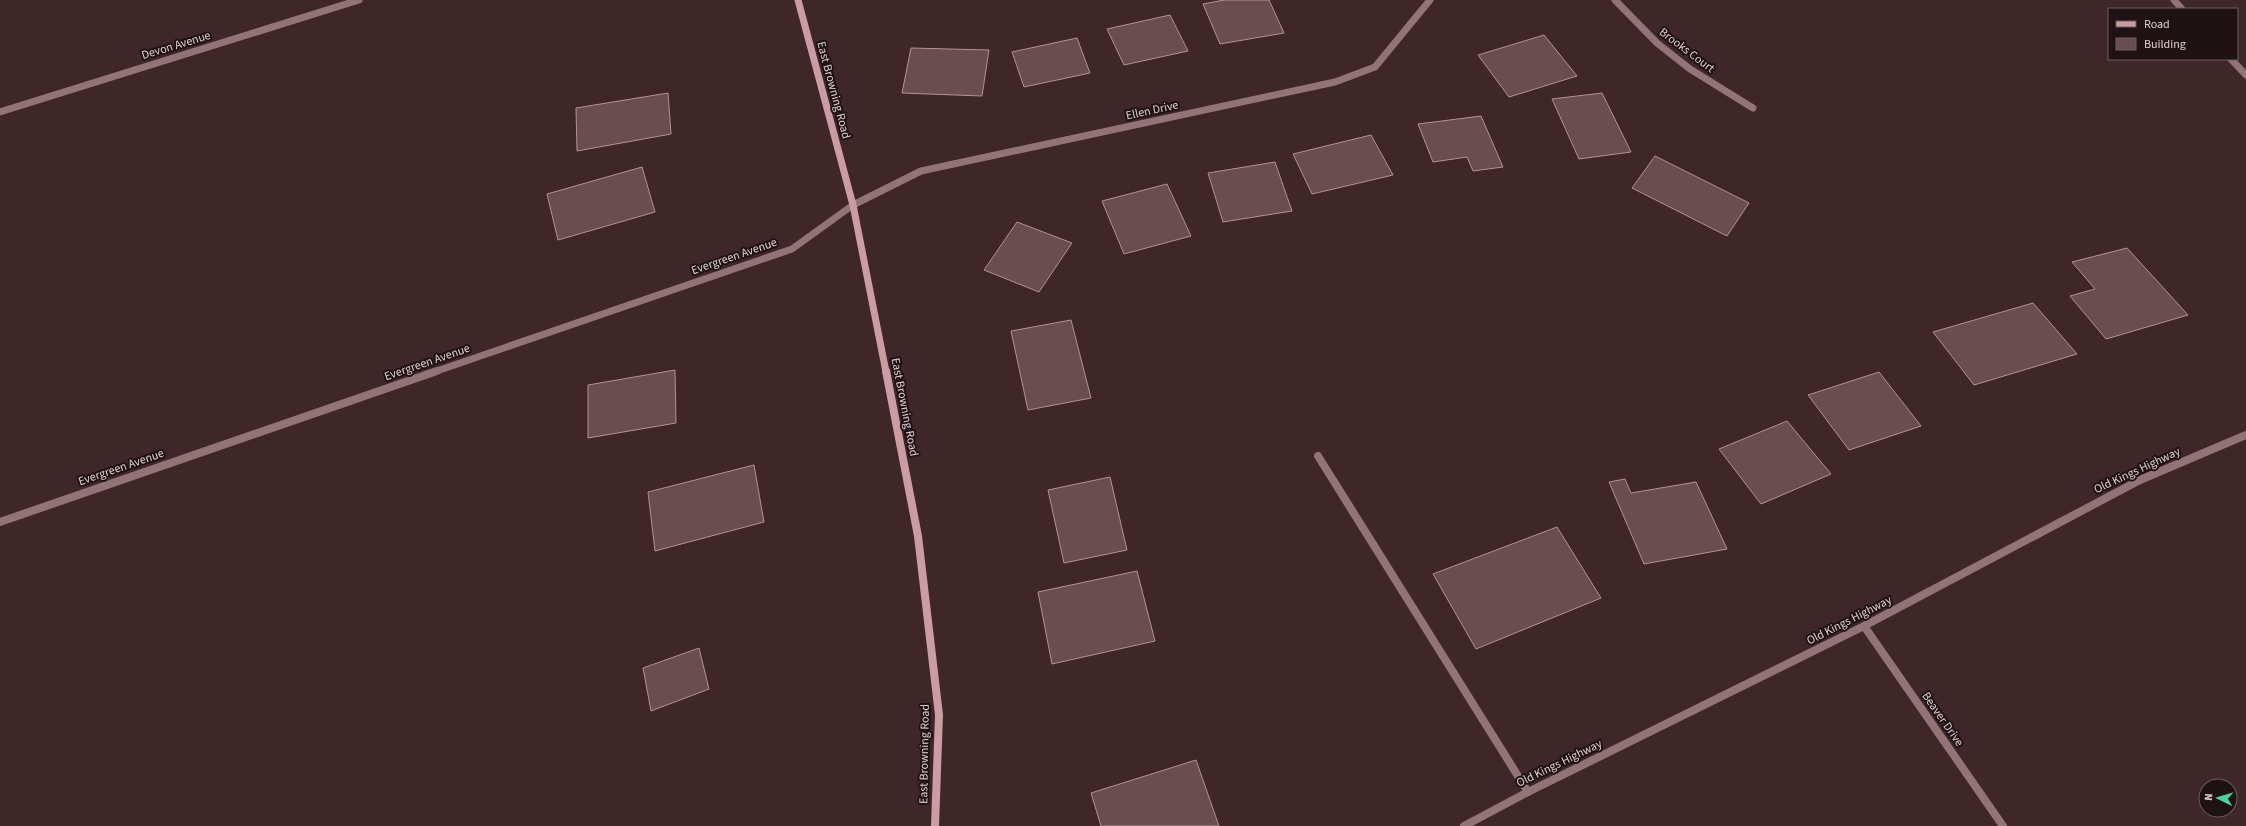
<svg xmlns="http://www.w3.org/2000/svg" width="2246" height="826" font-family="'Source Sans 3',sans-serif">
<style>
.building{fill:#694d50;stroke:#b39396}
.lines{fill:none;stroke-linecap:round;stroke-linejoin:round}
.service{stroke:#927477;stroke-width:8}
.minor-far1{stroke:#927477;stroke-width:7}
.minor{stroke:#927477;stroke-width:8}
.secondary-far1{stroke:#cb9ca1;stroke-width:7}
.secondary{stroke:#cb9ca1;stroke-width:8}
.labels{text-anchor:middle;stroke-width:4;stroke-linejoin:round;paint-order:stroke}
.street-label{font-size:12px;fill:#e0cfd0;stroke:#1e1214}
</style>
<rect width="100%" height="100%" fill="#3f2629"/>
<!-- building -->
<path class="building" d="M1224 0H1269L1284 33 1220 44 1203 4Z
M1170 15 1188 51 1124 65 1107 29Z
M1544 35 1577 76 1509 97 1478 55Z
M1077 38 1090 73 1024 87 1012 52Z
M911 48 989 50 982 96 902 93Z
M668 93 671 134 577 151 576 108Z
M1602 93 1631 152 1579 159 1552 99Z
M1481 116 1503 167 1473 171 1467 157 1433 162 1418 124Z
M1371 135 1393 175 1312 194 1293 154Z
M1655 156 1749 203 1727 236 1632 188Z
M1275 162 1292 211 1223 222 1208 173Z
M642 167 655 212 558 240 547 194Z
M1167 184 1191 236 1124 254 1102 201Z
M1017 222 1072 243 1039 292 984 270Z
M2127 248 2188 315 2106 339 2070 296 2095 289 2072 262Z
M2033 303 2077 354 1974 385 1933 332Z
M1071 320 1091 398 1028 410 1011 331Z
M675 370 676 423 588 438V385Z
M1879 372 1921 426 1849 450 1808 395Z
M1787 421 1831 474 1761 504 1719 449Z
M754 465 764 522 655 551 648 492Z
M1110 477 1127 550 1064 563 1048 490Z
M1625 479 1631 493 1696 482 1727 549 1644 564 1609 482Z
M1557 527 1601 598 1476 649 1433 574Z
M1137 571 1155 641 1052 664 1038 592Z
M699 648 709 689 651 711 643 668Z
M1196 760 1219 826H1101L1091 793Z"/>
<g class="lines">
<!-- service -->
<path class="service" d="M1318 456 1528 792"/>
<!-- minor-far1 -->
<path class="minor-far1" d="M1615 0 1657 43 1690 69 1753 108
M2174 0 2182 9
M2231 59 2246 75
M0 112 359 0
M434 372 792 249 853 205 921 171 1335 82 1375 67 1430 0"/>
<!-- minor -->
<path class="minor" d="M0 522 437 371
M1864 626 2003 826
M1464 826 1528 792 1864 626 2140 480 2246 435"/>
<!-- secondary-far1 -->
<path class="secondary-far1" d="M798 0 853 205 886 372"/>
<!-- secondary -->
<path class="secondary" d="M886 371 918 536 939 715 935 826"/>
</g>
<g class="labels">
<!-- street labels -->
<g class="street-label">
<text transform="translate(176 45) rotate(-17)" y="4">Devon Avenue</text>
<text transform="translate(1687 50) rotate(37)" y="4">Brooks Court</text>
<text transform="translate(834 90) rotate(75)" y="4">East Browning Road</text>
<text transform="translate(1152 110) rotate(-12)" y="4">Ellen Drive</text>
<text transform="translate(734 256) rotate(-19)" y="4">Evergreen Avenue</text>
<text transform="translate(427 362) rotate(-19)" y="4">Evergreen Avenue</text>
<text transform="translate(905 407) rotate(79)" y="4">East Browning Road</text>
<text transform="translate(121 467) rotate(-19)" y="4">Evergreen Avenue</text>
<text transform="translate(2137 470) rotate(-25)" y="4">Old Kings Highway</text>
<text transform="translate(1849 620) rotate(-27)" y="4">Old Kings Highway</text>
<text transform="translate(1943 719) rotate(55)" y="4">Beaver Drive</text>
<text transform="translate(924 754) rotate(-89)" y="4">East Browning Road</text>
<text transform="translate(1559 763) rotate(-26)" y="4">Old Kings Highway</text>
</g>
</g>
<!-- legend -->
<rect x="2108" y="8" width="130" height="52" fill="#1e1214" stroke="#6c5e5f"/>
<rect x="2116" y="21" width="20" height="6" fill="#cb9ca1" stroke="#6c5e5f"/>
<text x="2144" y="28" font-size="12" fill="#e0cfd0">Road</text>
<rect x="2116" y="38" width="20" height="12" fill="#694d50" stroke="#6c5e5f"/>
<text x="2144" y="48" font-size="12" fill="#e0cfd0">Building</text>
<!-- north arrow -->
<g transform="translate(2218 798) rotate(275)"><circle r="19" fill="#1e1214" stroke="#6c5e5f"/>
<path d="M0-3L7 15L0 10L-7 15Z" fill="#4dd39a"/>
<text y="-6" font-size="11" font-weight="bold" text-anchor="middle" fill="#e0cfd0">N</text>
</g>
</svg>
